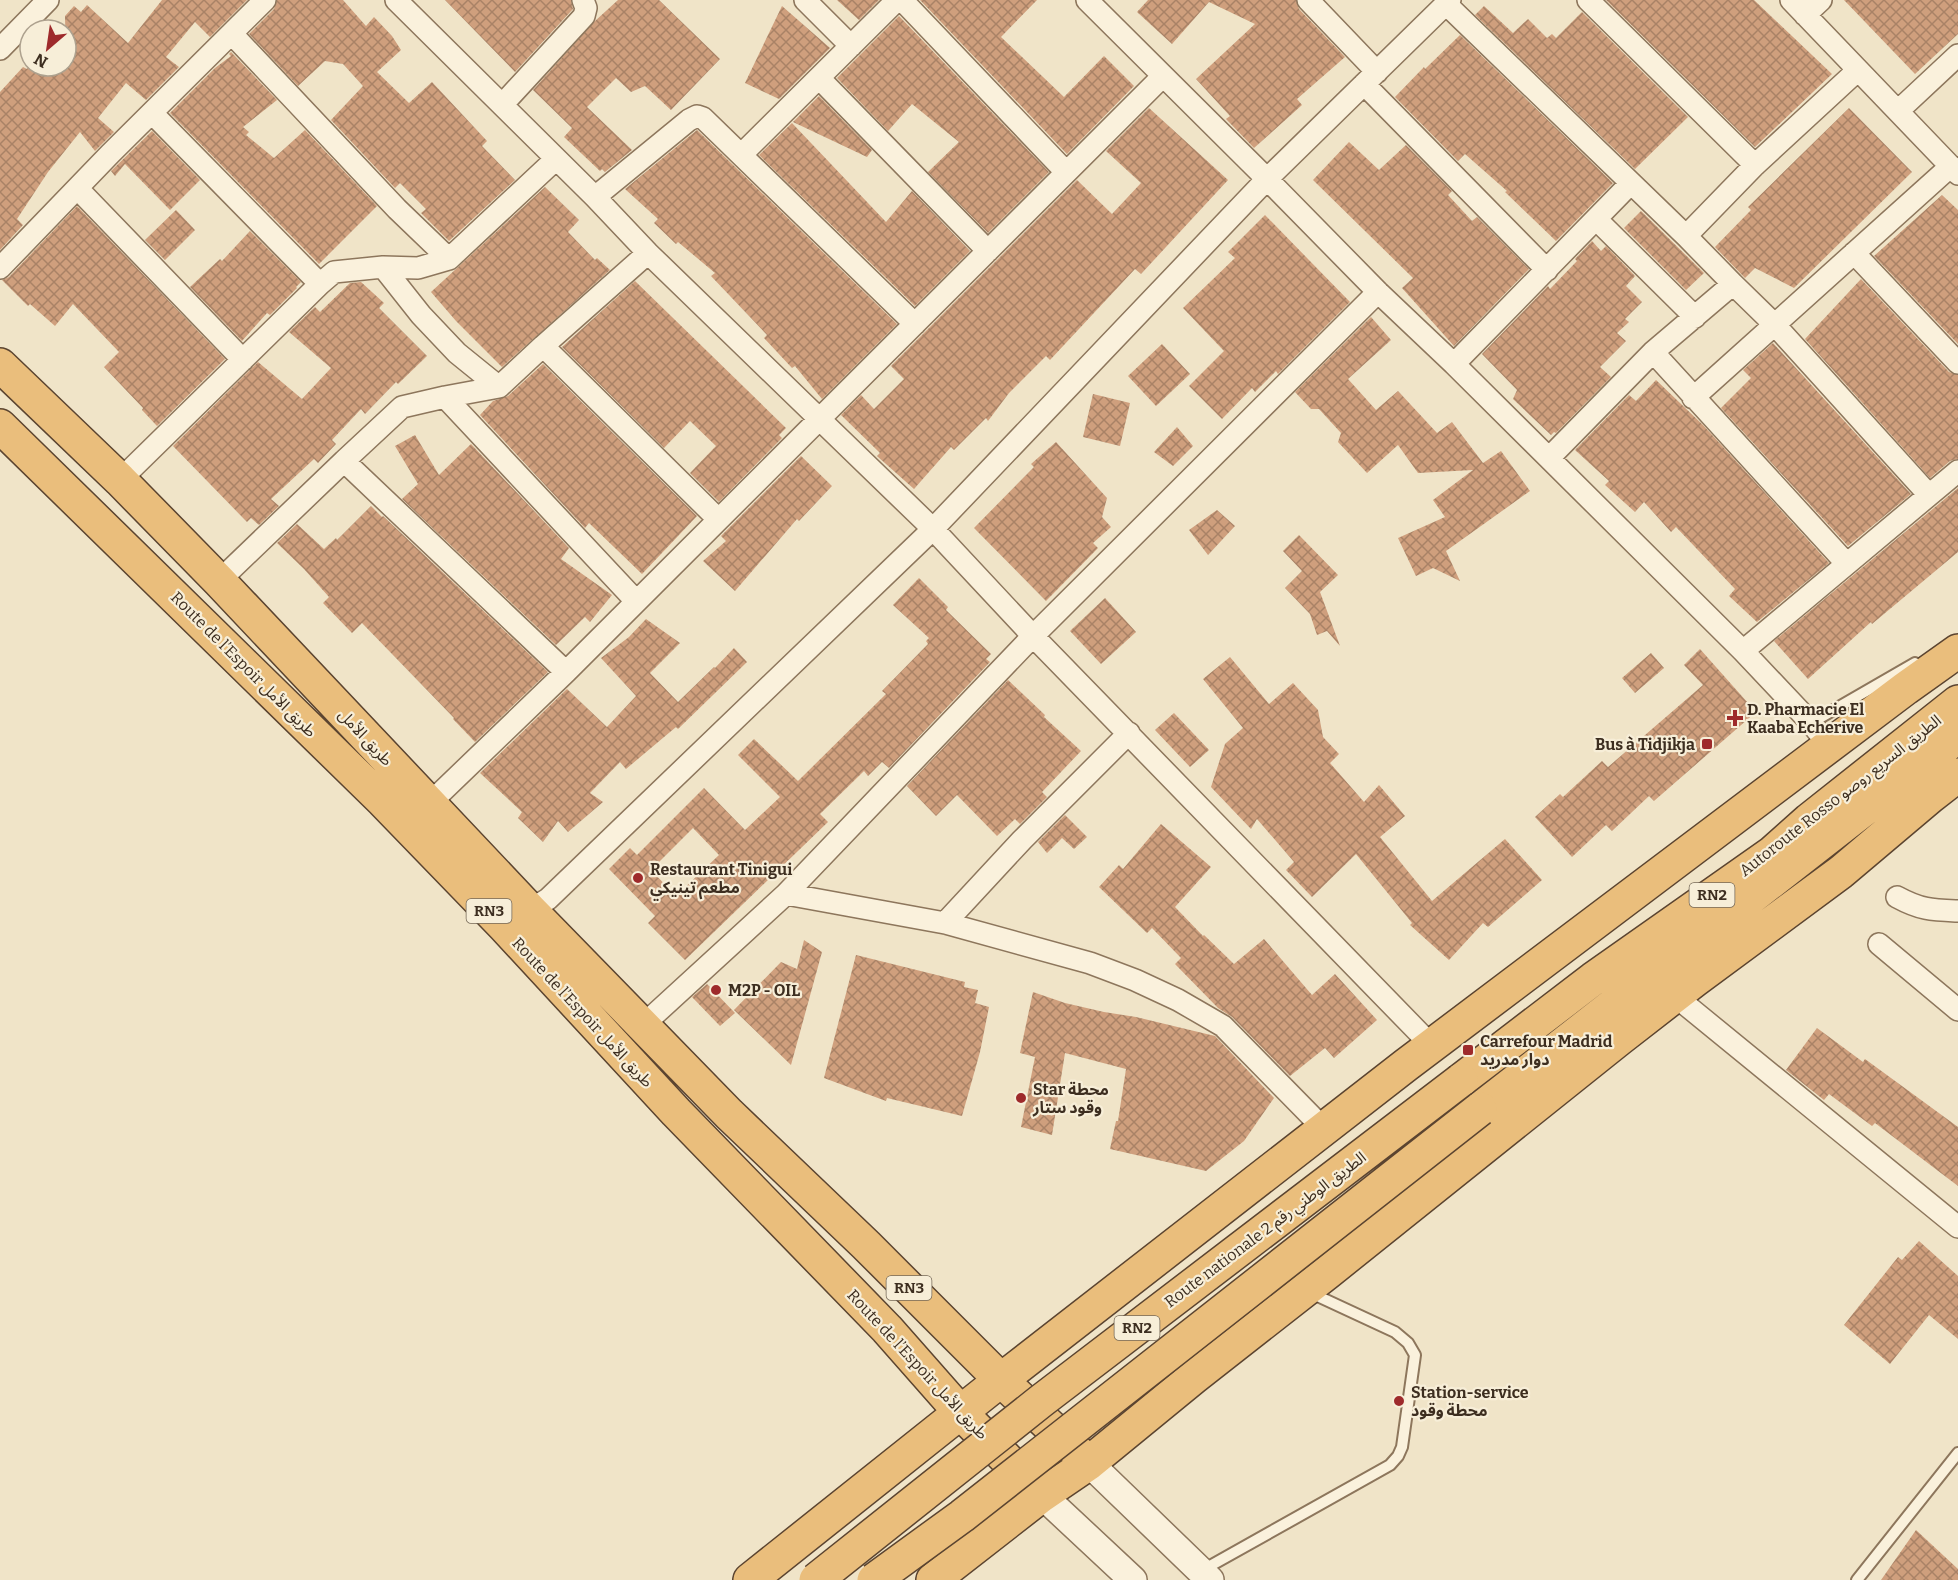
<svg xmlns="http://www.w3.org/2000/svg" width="1958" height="1580" font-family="Bitter,'Noto Sans Arabic',serif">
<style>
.building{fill:url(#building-cross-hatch);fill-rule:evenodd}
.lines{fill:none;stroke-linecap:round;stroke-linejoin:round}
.service-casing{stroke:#8d765c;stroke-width:14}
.minor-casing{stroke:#8d765c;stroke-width:24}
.tertiary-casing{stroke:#8d765c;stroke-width:30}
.trunk-casing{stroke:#5b4430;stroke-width:36}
.service{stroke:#faf1dc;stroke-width:10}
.minor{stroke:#faf1dc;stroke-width:21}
.tertiary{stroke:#faf1dc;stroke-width:27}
.trunk{stroke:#eabe7c;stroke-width:33}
.trunk-bridge-casing{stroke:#5b4430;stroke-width:36;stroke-linecap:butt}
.trunk-bridge{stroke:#eabe7c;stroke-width:33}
.poi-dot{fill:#9e2a2b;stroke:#f7eed8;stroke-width:2}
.labels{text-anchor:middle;stroke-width:4.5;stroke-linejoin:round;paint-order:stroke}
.shield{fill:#f7eed8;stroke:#756857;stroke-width:1.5}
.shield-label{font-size:15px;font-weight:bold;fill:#3d2e20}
.street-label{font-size:16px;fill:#3d2e20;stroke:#f7eed8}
.poi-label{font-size:16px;font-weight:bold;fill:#3d2e20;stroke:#f7eed8;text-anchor:start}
</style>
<defs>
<pattern id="building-cross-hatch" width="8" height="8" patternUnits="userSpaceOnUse" patternTransform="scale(1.5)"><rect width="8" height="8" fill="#cf9f7d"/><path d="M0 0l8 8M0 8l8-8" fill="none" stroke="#a98266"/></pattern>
</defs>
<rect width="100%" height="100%" fill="#f0e4c8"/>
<!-- building -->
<path class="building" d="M162 0H247L210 37 195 22 166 57 179 67 146 100 126 83 98 118 114 132 95 151 80 132 48 172 17 219 23 225 0 250V92L23 67 27 69 29 66H66L65 16 74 6 81 12 87 5 128 43Z
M277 0H343L366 26 374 17 392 36 401 50 377 72 409 103 432 82 487 141 482 146 515 180 449 241 421 213 426 209 400 183 395 188 331 120 363 86 343 64 325 61 298 86 249 34 274 9Z
M445 0H571L573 9 515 72Z
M618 0H659L720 59 671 110 645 86 631 92 616 78 587 107 632 150 605 172 602 169 600 171 564 137 572 128 533 90 595 21Z
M837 0H879L859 20Z
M920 0H1037L1001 37 1064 97 1104 56 1134 86 1067 154Z
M1148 0H1296L1299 9 1345 57 1297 99 1302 105 1254 148 1226 119 1230 116 1196 79 1255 24 1209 2 1172 44 1137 12Z
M1606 0H1754L1832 74 1755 147Z
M1844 0H1958V34L1915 74Z
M782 6 830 48 779 99 745 83Z
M1484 6 1513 33 1528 19 1547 38 1552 34 1556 38 1582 12 1688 117 1635 169 1475 15Z
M899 16 1049 172 988 233 928 172 959 142 912 104 888 131 837 78Z
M1460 35 1613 183 1556 241 1505 192 1507 191 1465 154 1458 161 1395 97 1424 67 1425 69Z
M231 52 277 100 243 127 249 132 246 135 274 158 305 130 377 206 319 264 170 113 215 68 231 56 229 54Z
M819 96 872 150 867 157 793 122Z
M1149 108 1228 180 1141 274 1135 269 1050 360 1046 356 1009 393 988 421 986 418 954 450 951 447 914 489 877 456 880 453 841 415 861 395 874 409 904 379 891 366 1077 180 1112 214 1141 183 1106 151Z
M1849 108 1912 172 1794 288 1755 268 1745 278 1715 247 1751 210 1748 207Z
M792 123 886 222 912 191 970 251 915 306 759 155Z
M697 130 897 324 822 399 795 366 792 368 764 338 767 335 711 276 715 273 678 242 676 244 654 223 658 219 625 189Z
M152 131 200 180 170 210 125 164 115 176 111 171Z
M1349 142 1379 170 1406 145 1452 191 1448 195 1472 221 1477 217 1529 269 1454 346 1402 288 1413 278 1313 180Z
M545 187 579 220 568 232 595 260 597 258 610 270 502 367 456 321 431 292Z
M1942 195 1958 210V344L1874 256Z
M77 206 225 359 157 426 142 410 143 408 104 367 119 352 73 304 55 326 30 304 28 306 2 280 9 277Z
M176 210 195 230 165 260 145 240Z
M1641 211 1704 273 1686 290 1624 228Z
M1265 215 1350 302 1278 374 1276 371 1255 392 1252 388 1222 419 1189 386 1224 351 1183 308 1235 258 1228 252Z
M250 231 301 282 296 287 297 288 270 315 267 313 242 341 190 287 220 259 222 261Z
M1592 241 1601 251 1606 246 1635 276 1626 286 1642 302 1625 319 1629 322 1617 333 1626 341 1600 367 1611 377 1556 433 1554 432 1551 435 1513 399 1517 390 1482 354 1548 286 1550 289 1577 261 1575 259Z
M1861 279 1949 372 1958 375V459L1950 461 1930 478 1805 339Z
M635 281 786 428 779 435 782 438 719 502 690 473 716 446 690 421 664 448 562 347Z
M361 282 384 303 379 308 427 356 398 384 396 382 365 414 361 409 332 440 336 444 318 463 314 459 271 499 279 506 259 525 251 518 247 522 173 446 258 362 302 399 331 368 289 332 315 307 320 312 350 283Z
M1371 317 1391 340 1348 379 1376 410 1398 391 1437 433 1452 422 1483 463 1501 451 1530 491 1446 551 1460 581 1433 568 1416 576 1398 538 1445 517 1433 500 1473 470 1418 473 1398 445 1367 473 1338 442 1341 433 1319 409H1311L1295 392Z
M1773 343 1911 494 1848 546 1721 408 1751 378 1743 370Z
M1162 344 1190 374 1156 406 1128 376Z
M543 364 697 516 642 574 589 523 585 528 480 415 493 401 508 396Z
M1656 380 1703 425 1829 563 1757 622 1729 596 1735 589 1676 527 1671 532 1644 502 1635 512 1605 485 1609 481 1575 450 1629 395 1636 401Z
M1093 394 1130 403 1120 446 1083 437Z
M1177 427 1193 446 1173 466 1154 452Z
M415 435 439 475 471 444 569 548 561 559 612 595 590 622 585 617 556 645 402 499 418 484 395 446Z
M1056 442 1107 498 1102 517 1111 527 1093 543 1098 548 1046 601 974 528 1034 467 1031 464Z
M801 456 832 486 799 521 797 519 735 591 703 561 726 541 721 536Z
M1958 488V552L1872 624 1871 622 1808 679 1774 641Z
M371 506 382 517 383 516 548 672 475 742 453 719 454 718 362 623 352 633 323 603 329 597 304 569 277 543 297 524 324 549 336 538 337 540Z
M1217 510 1235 526 1208 555 1189 530Z
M1299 535 1338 575 1320 592 1340 646 1327 631 1317 635 1310 614 1285 588 1302 571 1283 551Z
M919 578 948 607 946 610 991 654 986 659 990 662 889 768 882 762 868 776 864 771 820 814 828 822 685 960 648 923 655 916 609 869 630 848 637 855 704 788 745 830 780 797 738 755 754 739 798 781 886 694 882 691 928 644 926 641 929 638 893 605ZM693 828 719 855 676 896 651 870Z
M1105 598 1136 632 1101 664 1070 631Z
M646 619 680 643 650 673 678 702 714 667 715 668 734 648 747 662 678 729 676 727 626 769 620 762 590 793 603 802 568 832 558 821 543 842 518 818 522 812 480 773 567 689 607 727 636 696 601 658 629 637Z
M1700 649 1756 712 1654 801 1649 796 1612 831 1606 825 1572 857 1535 817 1560 794 1563 797 1602 761 1608 767 1703 685 1684 665Z
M1651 653 1664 668 1635 693 1622 678Z
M1230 657 1269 704 1293 683 1318 710 1323 737 1339 754 1330 763 1364 802 1379 785 1405 816 1380 837 1432 901 1505 839 1542 880 1488 927 1483 923 1449 960 1410 925 1412 923 1356 854 1312 897 1286 870 1294 862 1257 819 1251 829 1211 787 1225 744 1243 728 1203 679Z
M1008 680 1045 715 1044 717 1081 751 1042 792 1047 797 1020 824 1015 819 997 836 957 795 936 816 907 786Z
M1174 713 1209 750 1190 767 1155 730Z
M1065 815 1087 837 1074 849 1062 838 1047 853 1038 842Z
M1161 824 1211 867 1175 907 1203 936 1204 935 1234 964 1264 939 1312 995 1335 974 1377 1020 1334 1058 1325 1048 1290 1076 1232 1017 1218 1008 1175 964 1181 958 1152 928 1147 933 1099 887 1119 865 1123 869Z
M804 940 822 952 791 1065 734 1010 781 962 797 969Z
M856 955 965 982 964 987 978 990 975 1003 989 1007 980 1052 962 1116 887 1098 886 1101 824 1078Z
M707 984 735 1013 720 1026 692 997Z
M1033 992 1065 1003 1104 1012 1136 1017 1215 1036 1274 1098 1244 1141 1206 1171 1110 1149 1116 1121H1118L1126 1069 1065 1053 1052 1135 1021 1127 1035 1057 1020 1053Z
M1817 1028 1863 1062 1865 1059 1958 1127V1186L1875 1123 1872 1126 1829 1094 1824 1100 1786 1070Z
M1919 1241 1958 1276V1339L1929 1315 1890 1364 1844 1325 1898 1257 1902 1260Z
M1916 1530 1958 1569V1580H1881Z"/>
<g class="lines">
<defs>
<path id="service" d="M1811 723 1915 663
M1201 1571 1390 1465 1398 1456 1402 1447 1415 1355 1408 1343 1395 1332 1311 1293
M1857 1580 1958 1453"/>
<path id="minor" d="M396 0 595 197 648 253 933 529 1033 636 1432 1046
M805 0 851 46
M902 0 1066 172
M1087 0 1267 179 1378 292 1454 364 1743 651 1811 723 1830 746
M1308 0 1377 72
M1588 0 1755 165
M1791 0 1958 174
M1446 4 1686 236
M1805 15 1821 0
M232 34 397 209 449 259
M0 49 48 0
M1858 70 1755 165 1686 236 1733 284 1775 325 1929 495
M819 78 988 251
M1364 84 1547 270
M502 105 584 16 586 8 583 0
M1898 111 1958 55
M152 113 320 284 334 272 383 267
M742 154 897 0
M78 189 243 360
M595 197 689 120 697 116 703 118 915 324
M1596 219 1695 317
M648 253 543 346 718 519
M1854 253 1958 363
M0 268 110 154 265 0
M1653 352 1846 563
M1454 364 1630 184
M499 387 457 353 421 315 383 267 418 268 449 259 556 159
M445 397 499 387 543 346
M1693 398 1951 166
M1549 458 1653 352 1733 284
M344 461 402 407 445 397 636 601
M120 480 320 284
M219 581 344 461 566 672
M1743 651 1958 471
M429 804 566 672 1163 76
M786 894 945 923 1090 963 1135 980 1178 1000 1223 1026 1324 1129
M1897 897C1921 910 1932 910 1958 911
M530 910 548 899 933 529 1267 179 1450 0
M945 923 1022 840 1129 733
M1879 944 1958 1010
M1675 996 1958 1227
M642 1026 786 894 1033 636 1378 292"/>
<path id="tertiary" d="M1089 1463 1210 1580
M1042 1495 1133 1580"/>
<path id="trunk" d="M0 365 120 480 219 581 530 910 729 1114 866 1245 1001 1380 1089 1463
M0 426 383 801 505 927 676 1112 887 1329 961 1413 1042 1495
M1461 1080 1593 979 1772 853 1809 820 1958 702
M1480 1109 1958 736
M750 1580 1001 1380 1406 1065 1906 688 1958 651
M933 1580 1042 1495 1089 1463 1194 1377 1328 1272 1619 1039 1695 980 1841 872 1931 796 1958 775"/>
</defs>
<!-- service casing -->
<use href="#service" class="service-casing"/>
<!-- minor casing -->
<use href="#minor" class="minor-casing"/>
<!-- tertiary casing -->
<use href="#tertiary" class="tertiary-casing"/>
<!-- trunk casing -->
<use href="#trunk" class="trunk-casing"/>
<!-- service -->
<use href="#service" class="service"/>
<!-- minor -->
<use href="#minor" class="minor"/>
<!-- tertiary -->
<use href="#tertiary" class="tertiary"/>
<!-- trunk -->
<use href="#trunk" class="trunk"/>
<defs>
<path id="trunk-bridge" d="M816 1580 1041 1401 1461 1080
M874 1580 962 1516 1480 1109"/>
</defs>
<!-- trunk-bridge casing -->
<use href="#trunk-bridge" class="trunk-bridge-casing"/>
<!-- trunk-bridge -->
<use href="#trunk-bridge" class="trunk-bridge"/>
</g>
<!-- markers -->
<g class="poi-dot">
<path d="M1732 709h6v6h6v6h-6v6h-6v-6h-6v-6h6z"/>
<rect x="1701" y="738" width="12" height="12" rx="3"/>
<circle cx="638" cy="878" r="6"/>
<circle cx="716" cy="990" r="6"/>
<rect x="1462" y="1044" width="12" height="12" rx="3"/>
<circle cx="1021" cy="1098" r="6"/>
<circle cx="1399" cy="1401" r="6"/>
</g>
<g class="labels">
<!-- shield labels -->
<g class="shield">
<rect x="1689.5" y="883" width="45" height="24" rx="4.5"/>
<rect x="466.5" y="899" width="45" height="24" rx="4.5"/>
<rect x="886.5" y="1276" width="45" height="24" rx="4.5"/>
<rect x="1114.5" y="1316" width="45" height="24" rx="4.5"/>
</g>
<g class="shield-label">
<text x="1712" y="900">RN2</text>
<text x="489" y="916">RN3</text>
<text x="909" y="1293">RN3</text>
<text x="1137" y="1333">RN2</text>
</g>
<!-- street labels -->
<g class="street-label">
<text transform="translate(244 664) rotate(45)" y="6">Route de l’Espoir طريق الأمل</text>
<text transform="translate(366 737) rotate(47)" y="6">طريق الأمل</text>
<text transform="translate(1840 795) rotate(-38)" y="6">Autoroute Rosso الطريق السريع روصو</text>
<text transform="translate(583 1012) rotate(47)" y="6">Route de l’Espoir طريق الأمل</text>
<text transform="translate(1265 1229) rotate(-37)" y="6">Route nationale الطريق الوطني رقم 2</text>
<text transform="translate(918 1364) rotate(47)" y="6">Route de l’Espoir طريق الأمل</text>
</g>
<!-- poi labels -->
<g class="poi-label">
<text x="1747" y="715">D. Pharmacie El<tspan x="1747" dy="18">Kaaba Echerive</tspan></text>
<text x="1695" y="750" text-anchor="end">Bus à Tidjikja</text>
<text x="650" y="875">Restaurant Tinigui<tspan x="650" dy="18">مطعم تينيكي</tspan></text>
<text x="728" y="996">M2P - OIL</text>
<text x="1480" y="1047">Carrefour Madrid<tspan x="1480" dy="18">دوار مدريد</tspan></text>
<text x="1033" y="1095">Star محطة<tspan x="1033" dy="18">وقود ستار</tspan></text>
<text x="1411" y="1398">Station-service<tspan x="1411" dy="18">محطة وقود</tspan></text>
</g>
</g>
<!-- north arrow -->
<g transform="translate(48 48) rotate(209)"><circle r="28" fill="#f7eed8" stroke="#ada18e" stroke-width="1.5"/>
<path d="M0-4.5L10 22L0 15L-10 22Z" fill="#9e2a2b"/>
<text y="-9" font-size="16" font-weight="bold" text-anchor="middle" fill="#3d2e20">N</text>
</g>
</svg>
